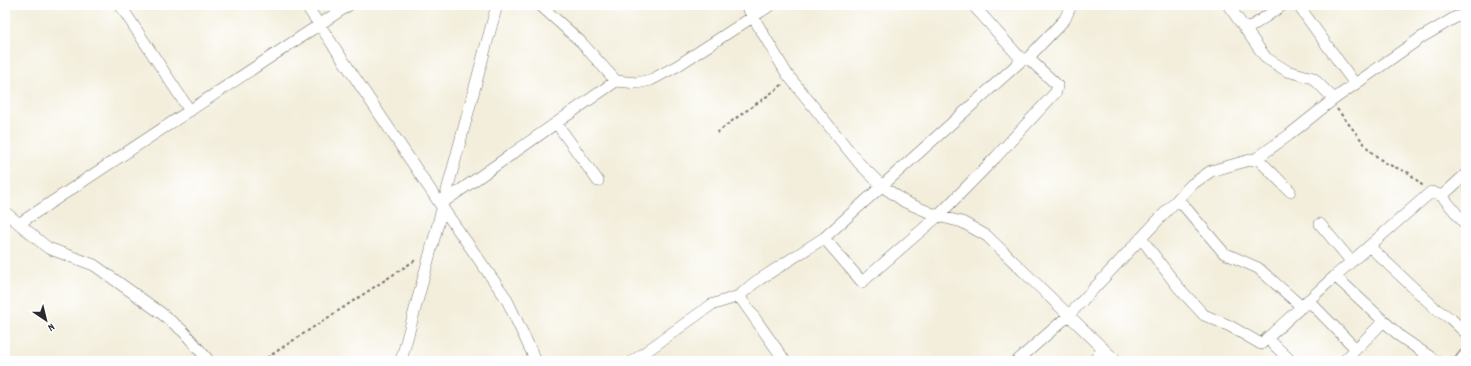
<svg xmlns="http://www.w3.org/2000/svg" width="1471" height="366" font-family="Dekko,sans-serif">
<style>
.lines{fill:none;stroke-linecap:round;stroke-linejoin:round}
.minor-casing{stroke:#716f69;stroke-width:12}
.major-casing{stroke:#716f69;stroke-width:16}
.path{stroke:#716f69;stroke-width:2;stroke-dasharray:3 3;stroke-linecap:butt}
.minor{stroke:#fff;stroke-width:11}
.major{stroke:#fff;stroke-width:14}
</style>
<rect width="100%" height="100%" fill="#fff"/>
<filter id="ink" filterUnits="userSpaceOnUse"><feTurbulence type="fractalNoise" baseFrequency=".025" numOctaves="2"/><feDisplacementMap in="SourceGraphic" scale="8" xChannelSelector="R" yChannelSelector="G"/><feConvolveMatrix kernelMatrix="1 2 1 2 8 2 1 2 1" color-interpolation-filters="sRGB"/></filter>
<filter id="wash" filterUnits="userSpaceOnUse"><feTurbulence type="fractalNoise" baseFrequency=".012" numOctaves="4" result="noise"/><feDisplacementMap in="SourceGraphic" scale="16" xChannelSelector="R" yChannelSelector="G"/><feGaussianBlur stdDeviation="0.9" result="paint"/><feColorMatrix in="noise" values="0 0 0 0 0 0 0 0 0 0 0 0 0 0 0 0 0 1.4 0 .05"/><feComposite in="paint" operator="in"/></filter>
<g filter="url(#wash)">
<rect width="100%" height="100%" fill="#f3eedb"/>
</g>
<g filter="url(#ink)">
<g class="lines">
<defs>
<path id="minor" d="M120 5 190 111
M306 5 442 207 506 298 536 361
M540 5 580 41 616 81 637 83 651 80 677 66 771 5
M746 5 787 74 859 163 882 186 905 202 938 216 962 222 987 236 1116 361
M973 5 1022 60
M1228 5 1266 58 1287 71 1313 78 1334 99
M1298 5 1355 84
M1246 30 1283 5
M557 124 598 181
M1257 158 1290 191
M1442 196 1466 225
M1178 199 1224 253 1258 268 1302 307
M445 201 616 81
M5 212 48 248 94 265 161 313 183 331 209 361
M20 223 349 5
M1320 224 1351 261
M824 238 862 282 938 216 995 158 1056 92 1057 85 1028 58
M1141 238 1178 287 1204 315 1230 326 1261 344 1335 276 1431 192 1442 196 1466 174
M1369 246 1437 310 1450 318 1466 333
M1335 276 1401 337 1436 361
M739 296 785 361
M1308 300 1356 349
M1267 338 1291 361
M401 361 497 5
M633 361 711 305 739 296 754 283 824 238 1022 60 1028 58 1065 19 1071 5
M1017 361 1069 315 1191 185 1211 171 1257 158 1289 135 1334 99 1422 37 1456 17 1466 16
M1094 361 1103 348
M1344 361 1384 321"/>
<path id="major" d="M1462 361 1466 356"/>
</defs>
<!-- minor casing -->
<use href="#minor" class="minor-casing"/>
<!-- major casing -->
<use href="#major" class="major-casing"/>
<!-- path -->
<path class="path" d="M1337 109 1370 151 1385 163 1409 173 1423 186
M717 133C738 115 762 101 783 84
M262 361 417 259"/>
<!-- minor -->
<use href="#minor" class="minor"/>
<!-- major -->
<use href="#major" class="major"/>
</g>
</g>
<!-- margin -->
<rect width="1471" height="366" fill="none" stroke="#fff" stroke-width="20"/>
<!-- north arrow -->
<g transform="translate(46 320) rotate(145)" stroke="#ffffff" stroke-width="3" paint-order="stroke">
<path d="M0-3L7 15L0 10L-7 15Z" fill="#2b2b2b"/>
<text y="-6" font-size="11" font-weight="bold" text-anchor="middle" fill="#2b2b2b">N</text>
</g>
</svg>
